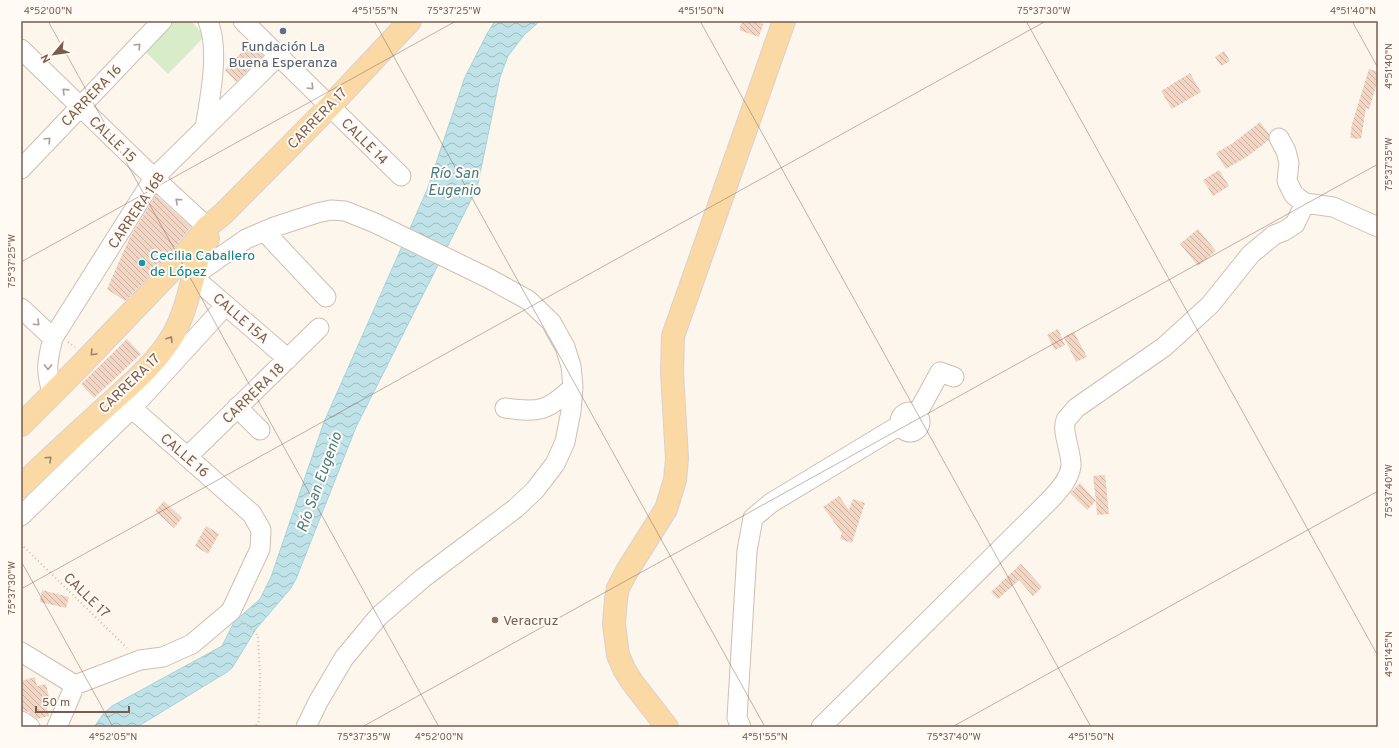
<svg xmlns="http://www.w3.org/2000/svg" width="1399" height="748" font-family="Overpass,sans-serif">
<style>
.green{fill:#d8ecc9}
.water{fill:url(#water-waves);stroke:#a5d3da}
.building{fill:url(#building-back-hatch)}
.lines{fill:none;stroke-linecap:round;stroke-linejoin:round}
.minor-casing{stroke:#d1beb0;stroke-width:21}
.major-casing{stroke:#dad1cd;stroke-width:24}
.path{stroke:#d9b8a5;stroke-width:2;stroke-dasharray:1 3;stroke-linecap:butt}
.minor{stroke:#fff;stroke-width:19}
.major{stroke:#fbd9a5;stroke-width:22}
.oneway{stroke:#af9d94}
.oneway2{stroke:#a18267}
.ticks{fill:none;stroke:#7a5c4d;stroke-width:1;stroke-opacity:0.45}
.service-dot{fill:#5c6f8a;stroke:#fffaf3;stroke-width:1.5}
.culture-dot{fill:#0f9aa8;stroke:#fffaf3;stroke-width:1.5}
.education-dot{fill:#8d6e63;stroke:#fffaf3;stroke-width:1.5}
.labels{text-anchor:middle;stroke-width:4;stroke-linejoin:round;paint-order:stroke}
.service-label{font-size:14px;fill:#4e5e75;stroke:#fffaf3}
.street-label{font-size:14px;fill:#7a5c4d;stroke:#fffaf3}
.culture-label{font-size:14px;fill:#0d838f;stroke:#fffaf3;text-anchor:start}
.education-label{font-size:14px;fill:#785e54;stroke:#fffaf3;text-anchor:start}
.water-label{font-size:15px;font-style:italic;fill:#437c86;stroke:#fffaf3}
.neatline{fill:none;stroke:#7a5c4d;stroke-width:1.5}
.ticks-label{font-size:10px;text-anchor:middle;fill:#7a5c4d}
</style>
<defs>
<pattern id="water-waves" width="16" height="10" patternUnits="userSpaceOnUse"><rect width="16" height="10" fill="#bfe3e8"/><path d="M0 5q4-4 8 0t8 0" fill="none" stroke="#a0bbbe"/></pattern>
<pattern id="building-back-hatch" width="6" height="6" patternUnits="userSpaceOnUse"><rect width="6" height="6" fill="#f3d5c3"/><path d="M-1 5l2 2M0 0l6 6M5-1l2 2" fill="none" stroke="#cab0a1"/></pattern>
</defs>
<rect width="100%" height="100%" fill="#fdf6ec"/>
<!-- green -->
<path class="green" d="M167 21H191L205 36 168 74 141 47Z"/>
<!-- water -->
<path class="water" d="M495 21H540L524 35 508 56 500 77 477 188 356 427 296 579 291 588 256 629 232 668 227 672 137 727H94L104 713 112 706 222 646 234 622 260 599 271 577 324 422 427 190 465 77 488 32Z"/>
<!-- building -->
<path class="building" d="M742 21H753L763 24 759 37 739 30Z
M250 43 263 56 236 82 225 70Z
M1224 51 1230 61 1221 66 1215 57Z
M1369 69 1378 72V80L1369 109 1366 108 1361 139 1350 138 1352 124Z
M1190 73 1201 92 1172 109 1161 91Z
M1260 122 1269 134V140L1248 156 1226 169 1216 153 1233 143Z
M1219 170 1229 186 1213 196 1203 180Z
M156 195 191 227 162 263 125 301 107 289 130 237Z
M1198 229 1216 251 1198 266 1180 244Z
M1058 329 1065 345 1055 350 1047 335Z
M1074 332 1087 357 1076 362 1064 337Z
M127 339 141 354 94 398 81 384Z
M1105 475 1109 514 1097 515 1096 501 1087 510 1070 493 1080 483 1096 501 1093 476Z
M839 496 849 510 853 499 865 503 852 543 840 539 842 533 823 507Z
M164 501 182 518 174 528 155 511Z
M206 526 219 534 208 554 195 546Z
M1021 564 1042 587 1033 596 1019 580 998 599 991 592Z
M42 590 69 597 66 608 40 602Z
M35 677 37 686 46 684 50 703H46L49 716 37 719 30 714 29 712 21 710V681Z"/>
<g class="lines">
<defs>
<path id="minor" d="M243 21 401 176
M21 49 154 178 207 227
M205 128C210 97 220 50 208 21
M1279 138 1286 151 1289 163 1287 181 1294 195 1305 203 1333 207 1378 227
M21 169 162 21
M264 231 326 297
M21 308 53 338
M288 359 193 277 206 267 246 239 274 227 317 213 331 210 345 211 375 223 488 278 528 300 551 322 565 347 571 366 573 387 571 411 565 442 555 464 535 490 516 508 423 578 379 616 344 658 318 702 306 727
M53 395C45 372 47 361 53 338L154 178 279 55
M237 407 260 430
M505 408C539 413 548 411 573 387
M900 422a10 10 0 1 1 20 0a10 10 0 1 1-20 0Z
M917 414 940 372 954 377
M187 457 319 328
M21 516 131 409 226 305
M21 652 75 685
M21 721 30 727
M57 727 75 685 140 660 163 657 192 644 231 611 260 549 261 530 252 514 118 396
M741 727 737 718 747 551 753 518 771 503 900 425
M821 727 1050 500C1059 490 1069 480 1071 466 1072 453 1061 431 1066 420 1069 416 1073 412 1076 408L1164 347 1210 305 1251 254 1274 235 1284 231 1295 224 1305 203"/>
<path id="major" d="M21 425 80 366 171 271 207 227 223 214 330 106 410 21
M21 486C45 463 69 440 94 418 122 391 153 369 173 335 183 317 188 297 193 278 196 264 199 250 208 239
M667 727 632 682 624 669 618 655 614 624 616 599 618 588 627 571 666 509 675 480 677 459 672 372 673 336 784 21"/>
</defs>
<!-- minor casing -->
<use href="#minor" class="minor-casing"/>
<!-- major casing -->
<use href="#major" class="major-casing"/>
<!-- path -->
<path class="path" d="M68 342 75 347
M21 544 127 648
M241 621 256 633 258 637 260 674 259 721 255 727"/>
<!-- minor -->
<use href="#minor" class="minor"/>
<!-- major -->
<use href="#major" class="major"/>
</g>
<!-- one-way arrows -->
<defs><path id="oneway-chevron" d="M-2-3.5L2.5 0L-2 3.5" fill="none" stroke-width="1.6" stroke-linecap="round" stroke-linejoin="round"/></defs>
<g class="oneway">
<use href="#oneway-chevron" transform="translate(138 46) rotate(-46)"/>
<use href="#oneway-chevron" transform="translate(311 87) rotate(45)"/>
<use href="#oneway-chevron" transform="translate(65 91) rotate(-136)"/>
<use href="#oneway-chevron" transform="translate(48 140) rotate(-46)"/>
<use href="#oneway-chevron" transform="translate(178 201) rotate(-138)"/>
<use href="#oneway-chevron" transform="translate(37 323) rotate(43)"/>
<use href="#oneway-chevron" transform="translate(48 367) rotate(90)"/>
</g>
<g class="oneway2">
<use href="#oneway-chevron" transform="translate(170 339) rotate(-58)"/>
<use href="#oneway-chevron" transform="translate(93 353) rotate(133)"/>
<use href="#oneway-chevron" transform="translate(49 459) rotate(-43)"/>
</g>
<!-- ticks -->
<path class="ticks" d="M48 21 439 727M374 21 765 727M700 21 1091 727M1026 21 1378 656M1352 21 1378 68M21 262 456 21M21 561 113 727M21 589 1046 21M362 727 1378 164M952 727 1378 491"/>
<!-- markers -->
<circle class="service-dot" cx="283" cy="31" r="4"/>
<circle class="culture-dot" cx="142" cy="263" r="4"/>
<circle class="education-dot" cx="495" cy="620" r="4"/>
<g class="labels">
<!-- service labels -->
<g class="service-label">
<text x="283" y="51">Fundación La<tspan x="283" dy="16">Buena Esperanza</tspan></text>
</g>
<!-- street labels -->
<g class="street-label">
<text transform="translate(91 95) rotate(-46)" y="5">CARRERA 16</text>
<text transform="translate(317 118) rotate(-46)" y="5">CARRERA 17</text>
<text transform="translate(113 139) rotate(44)" y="5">CALLE 15</text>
<text transform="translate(365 141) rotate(45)" y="5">CALLE 14</text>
<text transform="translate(136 210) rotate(-56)" y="5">CARRERA 16B</text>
<text transform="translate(241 318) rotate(41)" y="5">CALLE 15A</text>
<text transform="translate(129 383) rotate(-44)" y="5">CARRERA 17</text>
<text transform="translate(253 393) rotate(-44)" y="5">CARRERA 18</text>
<text transform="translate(185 455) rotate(41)" y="5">CALLE 16</text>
<text transform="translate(87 595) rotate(44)" y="5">CALLE 17</text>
</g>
<!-- culture labels -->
<g class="culture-label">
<text x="150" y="260">Cecilia Caballero<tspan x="150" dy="16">de López</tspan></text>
</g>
<!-- education labels -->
<g class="education-label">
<text x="503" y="625">Veracruz</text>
</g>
<!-- water labels -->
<g class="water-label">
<text x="454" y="178">Río San<tspan x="454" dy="17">Eugenio</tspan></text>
<text transform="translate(319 482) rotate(-70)" y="5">Río San Eugenio</text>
</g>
</g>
<!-- border -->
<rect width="1399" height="748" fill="none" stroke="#fffaf3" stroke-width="44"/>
<!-- north arrow -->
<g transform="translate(54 54) rotate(241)" stroke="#fffaf3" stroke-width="3" paint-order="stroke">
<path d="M0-3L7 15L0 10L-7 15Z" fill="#7a5c4d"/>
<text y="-6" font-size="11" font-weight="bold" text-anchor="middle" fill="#7a5c4d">N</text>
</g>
<!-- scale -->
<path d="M36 706v6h93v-6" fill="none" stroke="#7a5c4d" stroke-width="2"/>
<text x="42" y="706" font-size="12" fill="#7a5c4d" stroke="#fffaf3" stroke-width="3" paint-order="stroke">50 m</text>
<rect x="22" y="22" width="1355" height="704" class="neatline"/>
<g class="ticks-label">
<text x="48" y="14">4°52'00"N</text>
<text x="375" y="14">4°51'55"N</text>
<text x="454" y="14">75°37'25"W</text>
<text x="701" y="14">4°51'50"N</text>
<text x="1044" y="14">75°37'30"W</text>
<text x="1353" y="14">4°51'40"N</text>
<text transform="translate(1388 66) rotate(-90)" y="4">4°51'40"N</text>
<text transform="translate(1388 164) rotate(-90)" y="4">75°37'35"W</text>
<text transform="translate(11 261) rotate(-90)" y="4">75°37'25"W</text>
<text transform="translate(1388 491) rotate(-90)" y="4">75°37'40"W</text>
<text transform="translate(11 588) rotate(-90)" y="4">75°37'30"W</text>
<text transform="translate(1388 654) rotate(-90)" y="4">4°51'45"N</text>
<text x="113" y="740">4°52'05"N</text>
<text x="364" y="740">75°37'35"W</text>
<text x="439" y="740">4°52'00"N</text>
<text x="765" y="740">4°51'55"N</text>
<text x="954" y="740">75°37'40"W</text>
<text x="1091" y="740">4°51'50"N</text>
</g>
</svg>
